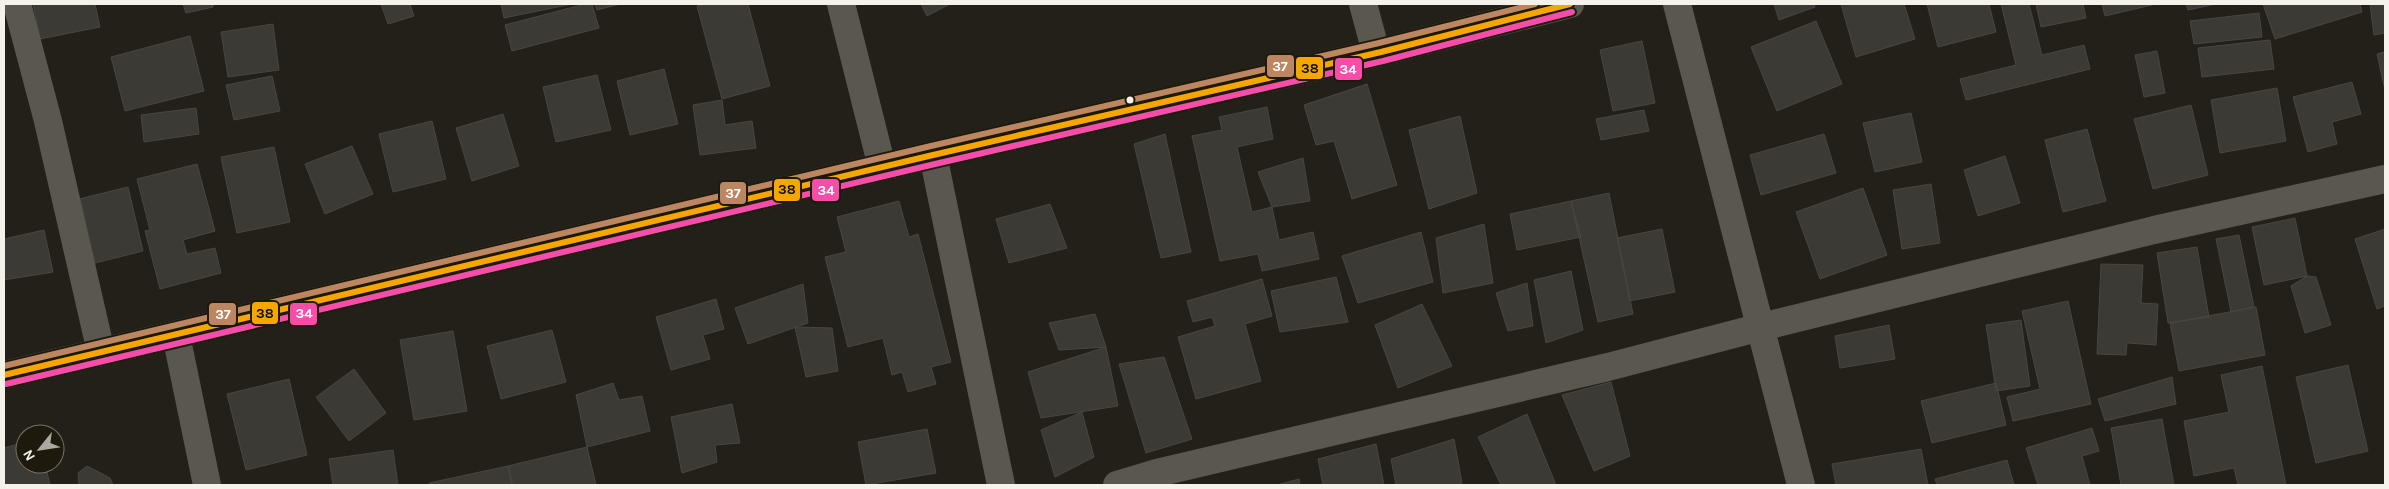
<svg xmlns="http://www.w3.org/2000/svg" width="2389" height="489" font-family="Karla,sans-serif">
<style>
.building{fill:#3c3a35;stroke:#484640}
.lines{fill:none;stroke-linecap:round;stroke-linejoin:round}
.minor{stroke:#5a574e;stroke-width:28}
.bus-1-casing{stroke:#1d190c;stroke-width:10}
.bus-2-casing{stroke:#1d190c;stroke-width:10}
.bus-3-casing{stroke:#1d190c;stroke-width:10}
.bus-1{stroke:#f7a600;stroke-width:6}
.bus-2{stroke:#f54da8;stroke-width:6}
.bus-3{stroke:#bb8660;stroke-width:6}
.bus-dot{fill:#f5f2ea;stroke:#1d190c;stroke-width:2}
.line-badge{stroke:#1d190c;stroke-width:2}
.badge-label{font-size:14px;text-anchor:middle;font-weight:bold;fill:#fff}
.pale-badge-label{font-size:14px;text-anchor:middle;font-weight:bold;fill:#111}
</style>
<rect width="100%" height="100%" fill="#222019"/>
<!-- building -->
<path class="building" d="M33 4H95L100 27 40 39Z
M183 4H213V7L186 13Z
M381 4H410L414 16 388 24Z
M501 4H572L504 18Z
M585 4H592L599 28 512 51 505 25Z
M595 4H620L597 10Z
M707 4H748L770 86 722 99 697 6Z
M921 4H950L927 16Z
M1774 4H1814L1815 7 1779 20Z
M1841 4H1904L1915 39 1856 57Z
M1927 4H1989L1996 32 1938 47Z
M2001 4H2029L2042 55 2084 45 2090 69 1966 100 1960 79 2016 65Z
M2036 4H2083L2086 18 2041 27Z
M2102 4H2156L2105 16Z
M2186 4H2216L2188 10Z
M2263 4H2360L2362 12 2275 39Z
M2370 4H2385V33L2374 35Z
M2259 13 2262 37 2194 44 2190 21Z
M1816 21 1842 84 1777 111 1751 47Z
M273 24 279 70 228 77 221 32Z
M190 36 204 91 125 111 111 57Z
M2270 40 2274 69 2202 77 2198 48Z
M1642 41 1655 103 1613 111 1600 50Z
M2157 51 2165 93 2144 97 2135 55Z
M2385 52V90L2377 54Z
M664 69 678 124 630 135 617 81Z
M597 75 611 130 556 142 543 87Z
M272 76 280 111 234 120 226 85Z
M2352 82 2361 114 2332 122 2337 144 2308 152 2293 97Z
M1367 84 1397 185 1352 199 1334 141 1316 145 1304 105Z
M2277 88 2286 141 2220 153 2211 100Z
M722 100 725 125 752 121 756 148 700 155 693 105Z
M2191 105 2208 175 2153 189 2134 119Z
M1267 107 1273 139 1237 147 1252 212 1272 207 1279 240 1313 232 1319 259 1262 271 1258 254 1220 261 1192 136 1222 130 1219 117Z
M196 108 199 134 144 142 141 115Z
M1644 110 1649 131 1601 140 1596 119Z
M1911 113 1922 162 1875 172 1863 123Z
M503 114 519 166 472 181 456 128Z
M1460 116 1477 193 1429 209 1409 130Z
M432 121 446 179 393 192 379 134Z
M2087 129 2106 201 2063 212 2045 140Z
M1165 134 1191 252 1161 258 1134 144Z
M1824 134 1836 173 1761 195 1750 155Z
M352 146 373 194 325 214 305 164Z
M274 147 290 222 237 233 221 157Z
M2005 156 2020 203 1978 216 1964 170Z
M1303 158 1310 201 1272 207 1258 172Z
M197 164 215 231 183 240 187 254 215 248 221 273 160 289 145 231 150 230 137 179Z
M1931 184 1940 243 1902 249 1893 190Z
M128 187 143 251 95 263 79 199Z
M1863 188 1887 255 1820 279 1796 212Z
M1609 193 1633 314 1598 322 1571 201Z
M899 201 909 237 918 234 951 362 931 367 936 384 908 392 902 372 892 375 883 338 848 347 825 257 846 252 837 217Z
M1571 201 1581 237 1517 250 1510 214Z
M1050 204 1067 248 1009 263 996 219Z
M2295 218 2307 276 2264 285 2252 227Z
M1484 224 1493 283 1443 293 1436 238Z
M1662 229 1675 292 1630 301 1617 238Z
M2385 229V306L2377 309 2355 239Z
M44 230 53 272 4 280V239Z
M1421 232 1433 282 1358 303 1342 256Z
M2239 235 2254 307 2231 312 2216 239Z
M2197 247 2209 317 2168 323 2157 253Z
M2101 264 2143 265 2141 303 2158 304 2156 345 2127 343 2126 355 2097 354Z
M1571 271 1583 330 1546 343 1534 280Z
M2307 276 2316 277 2331 325 2305 333 2291 286Z
M1336 277 1348 322 1280 332 1271 291Z
M1262 279 1272 316 1245 324 1261 381 1196 399 1178 337 1215 326 1212 317 1193 322 1187 301Z
M1527 283 1533 326 1508 331 1496 293Z
M803 284 808 323 748 344 735 308Z
M716 299 724 329 703 335 710 359 671 370 656 317Z
M2068 301 2091 404 2013 421 2007 397 2040 389 2022 311Z
M1422 304 1452 366 1398 388 1375 325Z
M2256 307 2265 355 2179 371 2170 323Z
M1095 314 1106 347 1059 350 1049 323Z
M2021 320 2030 386 1996 391 1986 325Z
M1889 325 1895 359 1840 368 1835 336Z
M795 327 832 328 838 371 806 377Z
M552 330 566 382 501 399 487 346Z
M453 331 467 411 414 420 400 340Z
M1106 347 1118 406 1041 418 1028 372Z
M1164 357 1192 439 1146 453 1119 364Z
M2348 365 2368 451 2316 463 2296 377Z
M2262 366 2286 485H2238L2234 468 2194 476 2184 421 2229 412 2221 375Z
M354 369 386 413 349 441 316 397Z
M2172 377 2176 404 2105 421 2098 399Z
M289 379 307 455 246 470 227 394Z
M1611 382 1630 456 1594 471 1562 395Z
M613 383 619 400 642 396 650 431 587 447 576 395Z
M1996 383 2006 425 1932 443 1921 401Z
M732 404 740 443 715 445 717 462 682 473 671 417Z
M1082 412 1094 457 1055 477 1041 430Z
M1527 414 1556 485H1501L1478 437Z
M2162 419 2174 485H2121L2111 428Z
M2092 428 2099 451 2082 456 2090 485H2038L2026 448Z
M927 429 936 473 866 485 858 442Z
M1454 439 1462 483 1455 485H1396L1391 459Z
M25 442V464H45L50 485H4V448Z
M1376 444 1384 485H1323L1318 459Z
M587 447 596 485H513L508 466Z
M1921 449 1928 485H1836L1832 464Z
M393 450 398 485H333L329 459Z
M2007 460 2014 485H1937L1935 479Z
M87 466 110 478 113 485H79L78 473Z
M508 466 512 485H430L429 483Z
M1299 479 1300 485H1277Z"/>
<g class="lines">
<!-- minor -->
<path class="minor" d="M17 4 48 121 101 352
M841 4 882 167
M1363 4 1376 52
M1677 4 1801 485
M933 155 1001 485
M176 335 207 485
M4 375 933 155 1381 52 1570 4
M1117 485 1157 473 1608 367 1761 327 2154 230 2385 179"/>
<defs>
<path id="bus-1" d="M4 375 933 155 1381 52 1570 4"/>
<path id="bus-2" d="M6 384 935 164 1383 61 1572 12"/>
<path id="bus-3" d="M4 366 931 146 1379 43 1535 4"/>
</defs>
<!-- bus-1 casing -->
<use href="#bus-1" class="bus-1-casing"/>
<!-- bus-2 casing -->
<use href="#bus-2" class="bus-2-casing"/>
<!-- bus-3 casing -->
<use href="#bus-3" class="bus-3-casing"/>
<!-- bus-1 -->
<use href="#bus-1" class="bus-1"/>
<!-- bus-2 -->
<use href="#bus-2" class="bus-2"/>
<!-- bus-3 -->
<use href="#bus-3" class="bus-3"/>
</g>
<!-- markers -->
<circle class="bus-dot" cx="1130" cy="100" r="4.5"/>
<g class="line-badge">
<rect x="1266" y="54" width="29" height="24" rx="5" fill="#bb8660"/>
<rect x="1295" y="56" width="29" height="24" rx="5" fill="#f7a600"/>
<rect x="1334" y="57" width="29" height="24" rx="5" fill="#f54da8"/>
<rect x="773" y="178" width="28" height="24" rx="5" fill="#f7a600"/>
<rect x="811" y="178" width="29" height="24" rx="5" fill="#f54da8"/>
<rect x="719" y="181" width="28" height="24" rx="5" fill="#bb8660"/>
<rect x="251" y="301" width="28" height="24" rx="5" fill="#f7a600"/>
<rect x="289" y="302" width="29" height="24" rx="5" fill="#f54da8"/>
<rect x="208" y="302" width="29" height="24" rx="5" fill="#bb8660"/>
</g>
<g class="badge-label">
<text x="1280" y="71">37</text>
<text x="1348" y="74">34</text>
<text x="826" y="195">34</text>
<text x="733" y="198">37</text>
<text x="304" y="318">34</text>
<text x="223" y="319">37</text>
</g>
<g class="pale-badge-label">
<text x="1310" y="73">38</text>
<text x="787" y="194">38</text>
<text x="265" y="318">38</text>
</g>
<!-- border -->
<rect width="2389" height="489" fill="none" stroke="#f5f2ea" stroke-width="10"/>
<!-- north arrow -->
<g transform="translate(40 449) rotate(240)"><circle r="24" fill="#1d190c" stroke="#737065"/>
<path d="M0-4L9 19L0 12L-9 19Z" fill="#aba8a1"/>
<text y="-8" font-size="14" font-weight="bold" text-anchor="middle" fill="#f5f2ea">N</text>
</g>
</svg>
